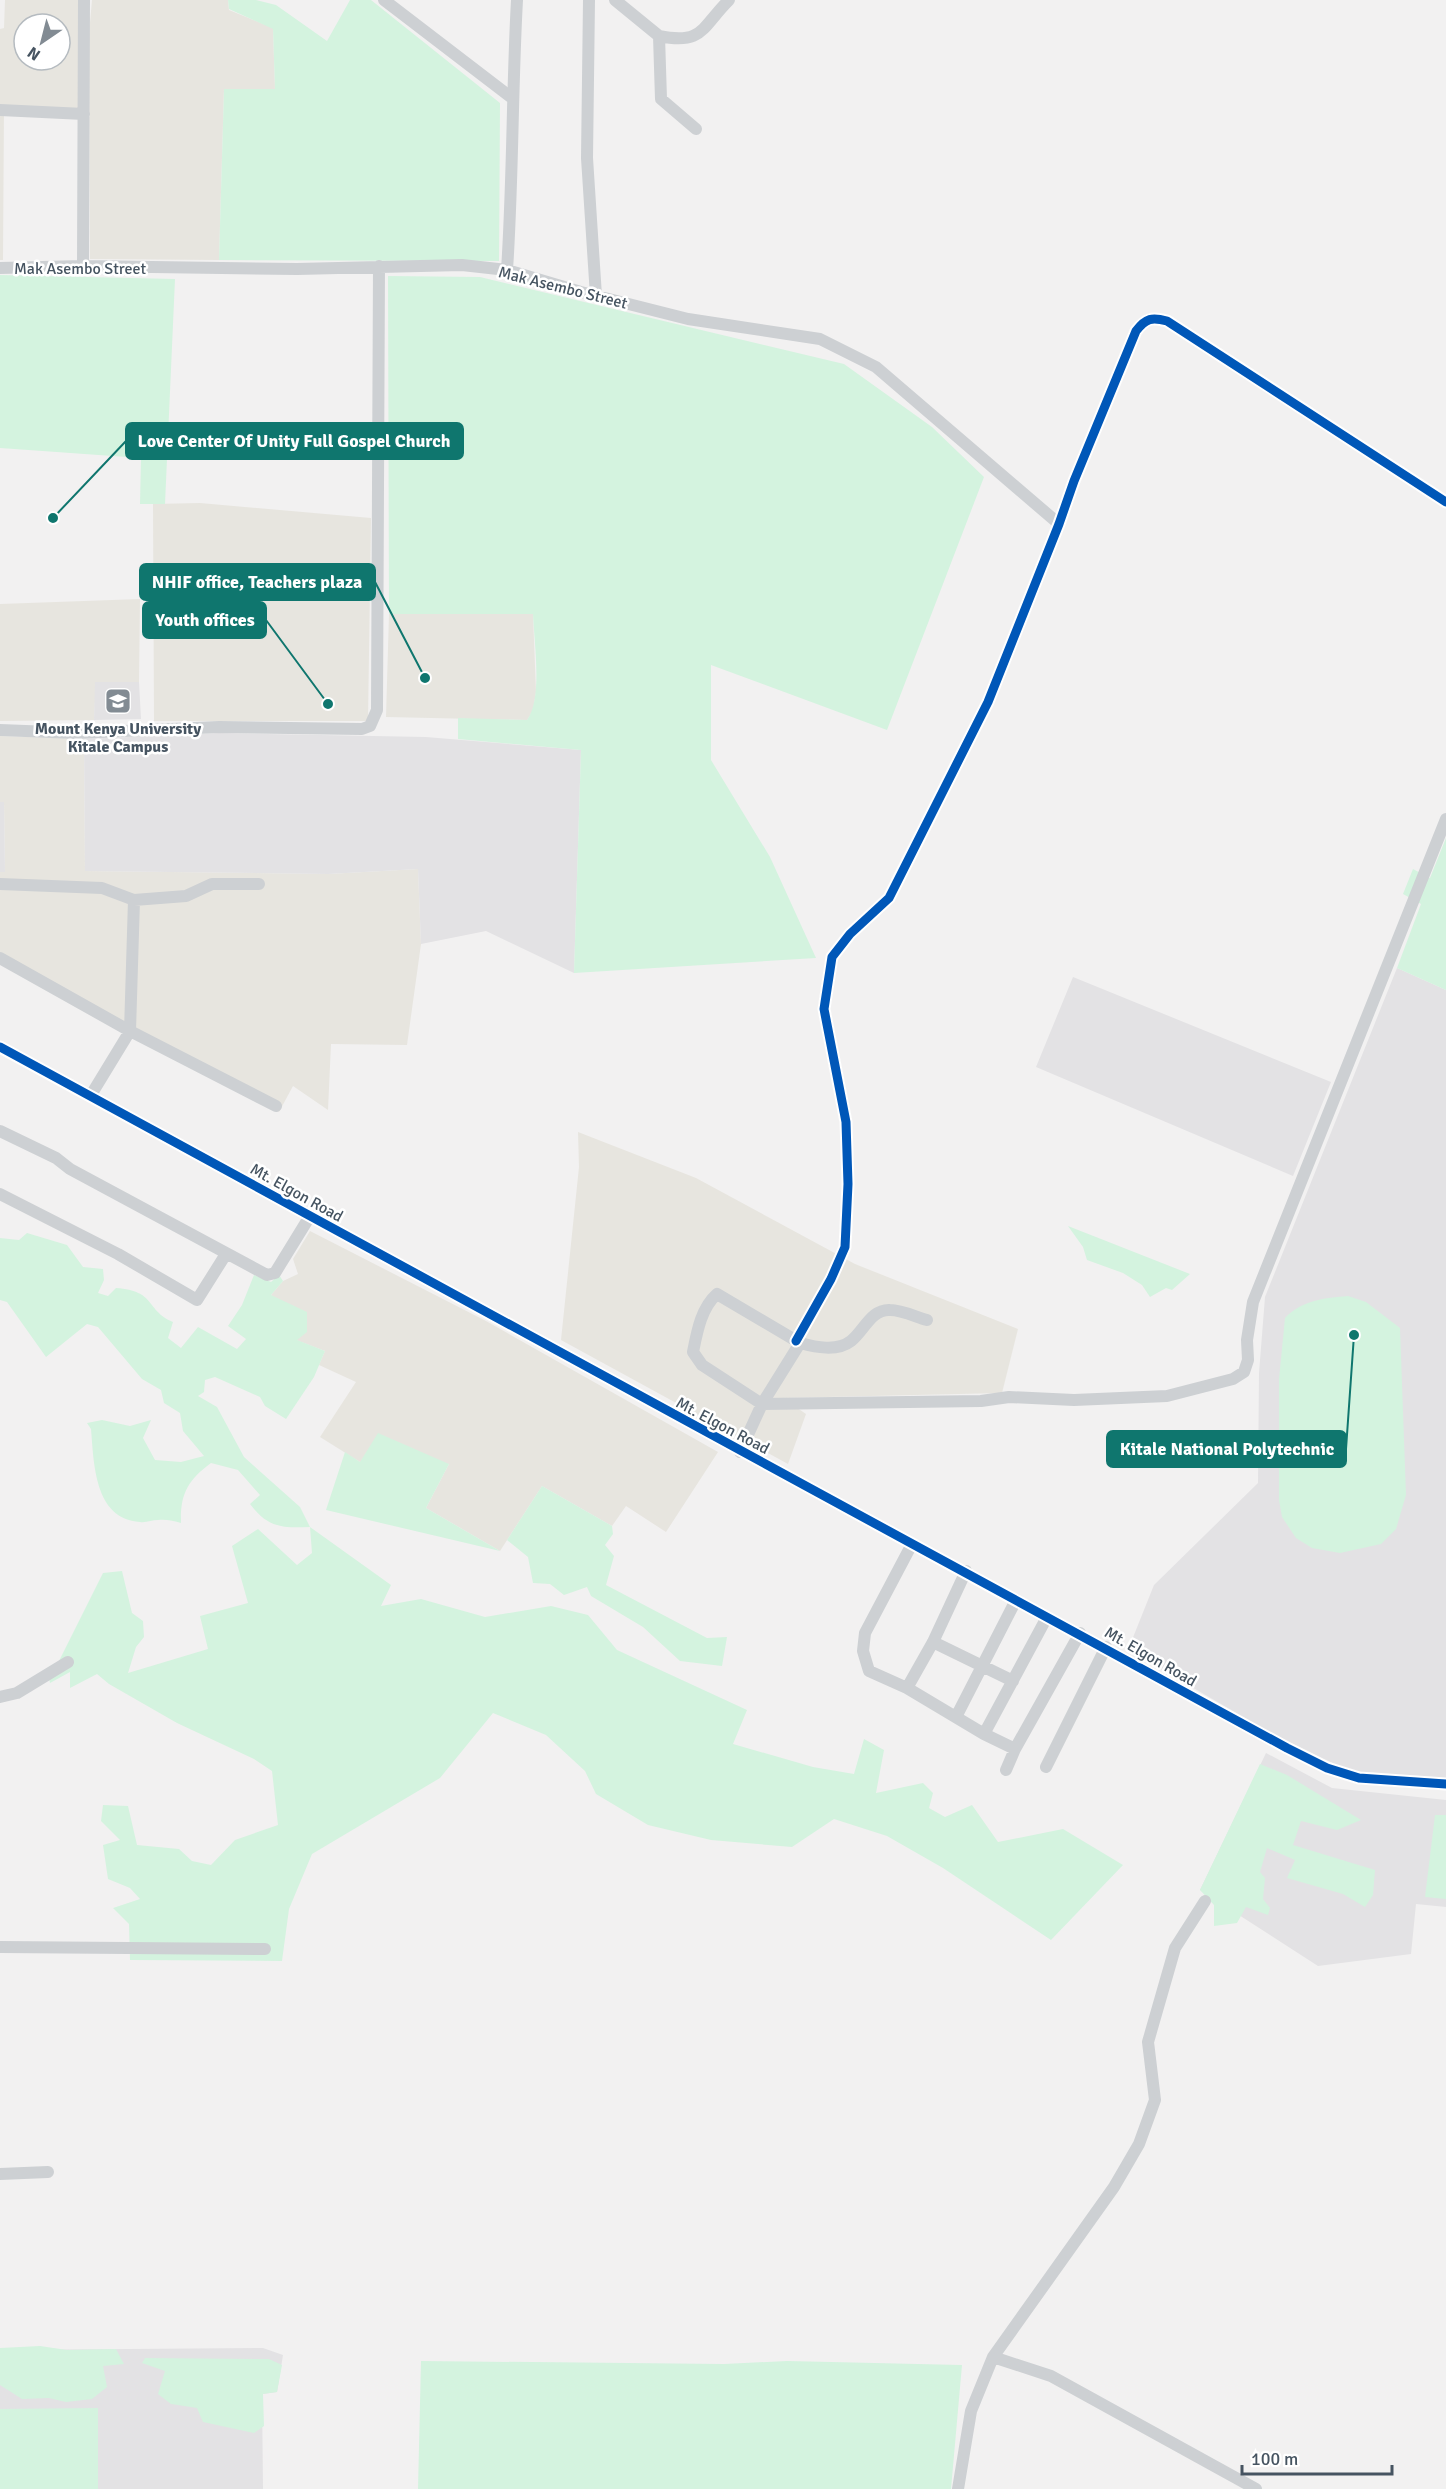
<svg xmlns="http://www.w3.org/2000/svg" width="1446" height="2489" font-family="Signika,sans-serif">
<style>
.commercial{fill:#e7e5df;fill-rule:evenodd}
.education{fill:#e3e2e4}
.green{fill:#d4f3df}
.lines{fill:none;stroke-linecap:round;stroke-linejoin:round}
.minor{stroke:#cdd0d3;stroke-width:12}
.cycleway-casing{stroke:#fff;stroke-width:13}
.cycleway{stroke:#0057b8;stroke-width:9}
.labels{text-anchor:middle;stroke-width:5;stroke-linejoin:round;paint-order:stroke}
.street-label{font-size:16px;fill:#465461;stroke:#fff}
.poi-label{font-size:16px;font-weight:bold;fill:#465461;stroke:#fff}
.leader{fill:none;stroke:#0f766e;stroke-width:2}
.callout-dot{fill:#0f766e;stroke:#fff;stroke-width:2}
.callout{fill:#0f766e;stroke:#0f766e;stroke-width:2}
.callout-label{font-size:18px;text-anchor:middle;font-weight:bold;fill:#fff}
</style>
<rect width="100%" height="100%" fill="#f2f1f1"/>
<!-- commercial -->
<path class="commercial" d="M5 0H82L78 110 4 106 3 260H0V29L4 28ZM24 24H60V60H24Z
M92 0H228L229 10 273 28 275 89H224L219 260 90 259 89 34Z
M200 503 371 518 368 721H154L153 504Z
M140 599 139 682H96L94 720 0 721V604Z
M389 614H533L536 692 533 711 527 720 386 717Z
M0 736 84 739 85 871 328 874 418 869 421 944 407 1045 331 1044 328 1110 293 1086 279 1112 0 962V872L5 871 4 802H0Z
M578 1132 696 1178 855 1264 1018 1329 1002 1393 783 1398 806 1414 788 1464 561 1340 579 1167Z
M310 1231 486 1321 718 1452 666 1532 626 1506 612 1526 542 1486 500 1551 426 1508 449 1464 360 1462 320 1437 356 1382 319 1365 325 1351 296 1340 271 1295 283 1281 298 1274 293 1259Z"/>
<!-- education -->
<path class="education" d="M95 682H139L141 719 94 720Z
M219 733 426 737 581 750 574 973 486 931 421 944 418 869 328 874 85 871 84 739Z
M0 802H4L5 872H0Z
M1397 968 1446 990V1778L1349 1771 1271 1733 1128 1650 1154 1585 1258 1483 1259 1373 1265 1297Z
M1073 977 1331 1082 1293 1176 1036 1067Z
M1266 1753 1332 1788 1446 1800V1907L1416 1904 1411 1954 1318 1966 1200 1890Z
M263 2348 283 2355 277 2392 262 2394 263 2489H0V2350Z"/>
<!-- green -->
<path class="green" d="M228 0H256L276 5 327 41 350 0H371L500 103 499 261 219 260 224 89H275L273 29 229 9Z
M0 275 175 279 165 504H140L141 458 0 448Z
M388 276 480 277 844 364 932 427 984 477 887 730 711 665V760L770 857 816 958 574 973 581 750 458 739V718L527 720C543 698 534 642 533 614H389Z
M1446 838V990L1397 968 1421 904 1403 894 1413 869 1430 878Z
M1068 1226 1190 1274 1172 1290 1166 1288 1150 1297 1142 1285 1123 1273 1087 1260 1083 1247Z
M27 1233 67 1245 83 1267 103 1269 104 1280 98 1293 108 1296 116 1288C157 1291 145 1310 173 1322L168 1338 181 1348 198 1327 237 1349 246 1339 228 1326 242 1305 254 1275 271 1282 279 1275 283 1281 271 1295 307 1312V1332L297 1340 325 1351 314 1377 286 1419 265 1406 260 1397 215 1377 205 1380 204 1392 198 1396 217 1407 244 1457 300 1507 310 1527 391 1585 381 1606 421 1599 485 1617 551 1606 588 1615 617 1650 747 1710 733 1744 813 1767 854 1774 864 1739 884 1750 876 1793 923 1783 933 1793 929 1808 945 1817 972 1805 998 1842 1063 1829 1123 1865 1051 1940 943 1868 887 1836 834 1819 792 1847 711 1840 648 1825 596 1794 585 1771 546 1735 493 1713 440 1778 312 1854 289 1909 282 1961 130 1960 129 1924 113 1908 140 1899 130 1888 108 1879 103 1845 120 1840 101 1821 103 1805 128 1806 137 1845 179 1849 192 1861 211 1865 235 1840 278 1825 272 1771 254 1759 177 1723 109 1684 97 1674 70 1688V1672L50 1683 47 1668 58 1663 103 1573 122 1571 132 1613 143 1621 144 1637 136 1647 128 1673 208 1649 200 1616 248 1603 232 1546 258 1529 297 1565 312 1553 310 1527C282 1528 268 1528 250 1504L260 1495 238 1470 211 1463C188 1480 180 1494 181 1523 174 1521 166 1519 158 1520 152 1520 146 1523 140 1522 94 1519 94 1463 91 1429L87 1423 102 1420 130 1426 151 1420 143 1438 155 1460 181 1462 204 1456 183 1431 180 1413 164 1403 161 1390 142 1379 98 1327 87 1324 46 1357 7 1302 0 1300V1238L19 1240Z
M1348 1296 1366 1302 1400 1328 1406 1495 1396 1529 1381 1544 1340 1553 1312 1548 1296 1538 1282 1517 1279 1500V1379L1285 1318C1302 1300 1325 1298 1348 1296Z
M378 1433 449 1464 426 1508 500 1551 326 1510 345 1452 360 1462Z
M542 1486 612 1526 613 1534 605 1545 614 1556 606 1585 707 1638 727 1637 722 1666 680 1661 643 1627 591 1596 587 1587 564 1595 550 1584 533 1583 528 1557 507 1540Z
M1260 1764 1287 1775 1361 1820 1337 1830 1301 1821 1293 1845 1375 1870 1373 1895 1365 1907 1343 1894 1287 1878 1295 1860 1267 1848 1260 1872 1265 1878 1263 1899 1270 1908 1268 1915 1246 1907 1237 1923 1214 1926V1905L1200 1890Z
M1435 1815H1446V1899L1425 1897Z
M40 2346 67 2350 116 2349 124 2364 103 2366 107 2387 92 2399 66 2402 49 2398 22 2399 0 2385V2348Z
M145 2358 269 2359 282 2365 277 2392 263 2394 264 2426 254 2433 203 2422 197 2408 171 2404 158 2394 165 2371 142 2363Z
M421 2361 724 2364 787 2361 962 2365 951 2489H418Z
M98 2408V2489H0V2409Z"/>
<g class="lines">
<!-- minor -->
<path class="minor" d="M384 0 512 98
M589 0 587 158 596 296
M615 0 659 36 661 99 696 129
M659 36C703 45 701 28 729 0
M0 110 84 114
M83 266 84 0
M0 268 83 266 297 269 462 265 507 270 581 292 688 319 820 339 876 367 1059 524
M507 270C513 180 512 90 517 0
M0 730 76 733 219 727 362 729 370 726 377 710 379 266
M0 884 102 888 134 900 130 1031 276 1106
M134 900 186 896 212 884H259
M0 958 130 1031 91 1095
M0 1047 1287 1748 1327 1768 1359 1778 1446 1784
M0 1131 56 1158 70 1169 267 1275 275 1273 310 1216
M0 1194 118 1254 197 1300 226 1254
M796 1341 831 1279 845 1247 848 1184 846 1122 824 1009 832 957 850 934 889 898 988 702 1059 524 1074 481 1136 331C1146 318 1152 317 1167 321L1446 502
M800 1343 717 1294C701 1308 697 1332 693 1352L702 1365 762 1404 981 1401 1009 1397 1074 1400 1167 1396 1233 1379 1244 1372 1248 1360 1247 1340 1253 1302 1446 819
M740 1452 762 1404 800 1343C815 1347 837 1352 851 1341 864 1331 871 1309 890 1310 902 1310 916 1317 927 1320
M912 1544 865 1633 863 1651 869 1671 907 1688 984 1734 1047 1617
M933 1642 1013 1681
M907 1688 933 1642 966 1571
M0 1697 17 1693 68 1662
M956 1717 1016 1600
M984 1734 1015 1749
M1046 1767 1106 1647
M1006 1770 1015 1749 1080 1633
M0 1947 265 1949
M0 2174 48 2172
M993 2357 1051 2376 1256 2489
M958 2489 971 2411 993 2357 1114 2187 1139 2144 1155 2100 1148 2042 1175 1948 1205 1901"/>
<defs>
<path id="cycleway" d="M0 1047 1287 1748 1327 1768 1359 1778 1446 1784
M796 1341 831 1279 845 1247 848 1184 846 1122 824 1009 832 957 850 934 889 898 988 702 1059 524 1074 481 1136 331C1146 318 1152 317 1167 321L1446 502"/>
</defs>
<!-- cycleway casing -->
<use href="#cycleway" class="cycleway-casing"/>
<!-- cycleway -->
<use href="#cycleway" class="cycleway"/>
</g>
<!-- icons -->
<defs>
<symbol id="university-square" viewBox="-11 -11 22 22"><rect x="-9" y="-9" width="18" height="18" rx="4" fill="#828b93" stroke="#fff"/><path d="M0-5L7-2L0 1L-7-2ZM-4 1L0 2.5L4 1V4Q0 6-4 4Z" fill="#fff"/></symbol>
</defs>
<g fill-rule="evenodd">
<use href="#university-square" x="103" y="686" width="30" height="30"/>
</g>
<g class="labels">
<!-- street labels -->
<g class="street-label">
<text x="80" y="274">Mak Asembo Street</text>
<text transform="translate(563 287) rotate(14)" y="6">Mak Asembo Street</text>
<text transform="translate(297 1192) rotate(29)" y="6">Mt. Elgon Road</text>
<text transform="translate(723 1425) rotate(28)" y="6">Mt. Elgon Road</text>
<text transform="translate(1151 1656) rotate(30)" y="6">Mt. Elgon Road</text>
</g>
<!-- poi labels -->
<g class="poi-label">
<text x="118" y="734">Mount Kenya University<tspan x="118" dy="18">Kitale Campus</tspan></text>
</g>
</g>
<!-- callouts -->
<path class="leader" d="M53 518L126 441M425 678L375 582M328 704L266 620M1354 1335L1346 1449"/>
<g class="callout-dot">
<circle cx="53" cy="518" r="6"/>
<circle cx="425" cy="678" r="6"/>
<circle cx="328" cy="704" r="6"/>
<circle cx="1354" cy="1335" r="6"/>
</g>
<g class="callout">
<rect x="126" y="423" width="337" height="36" rx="6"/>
<rect x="140" y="564" width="235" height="36" rx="6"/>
<rect x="143" y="602" width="123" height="36" rx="6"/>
<rect x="1107" y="1431" width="239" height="36" rx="6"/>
</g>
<g class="callout-label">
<text x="294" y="447">Love Center Of Unity Full Gospel Church</text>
<text x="257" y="588">NHIF office, Teachers plaza</text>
<text x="205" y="626">Youth offices</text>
<text x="1227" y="1455">Kitale National Polytechnic</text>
</g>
<!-- north arrow -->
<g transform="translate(42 42) rotate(215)"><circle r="28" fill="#ffffff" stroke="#b5bbc0" stroke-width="1.5"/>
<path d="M0-4.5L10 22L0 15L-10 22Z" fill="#828b93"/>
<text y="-9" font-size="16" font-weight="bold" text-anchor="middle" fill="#465461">N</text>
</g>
<!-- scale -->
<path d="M1242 2465v9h150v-9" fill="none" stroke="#465461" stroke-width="3"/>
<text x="1251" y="2465" font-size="18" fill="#465461" stroke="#ffffff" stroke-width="4.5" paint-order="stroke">100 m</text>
</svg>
